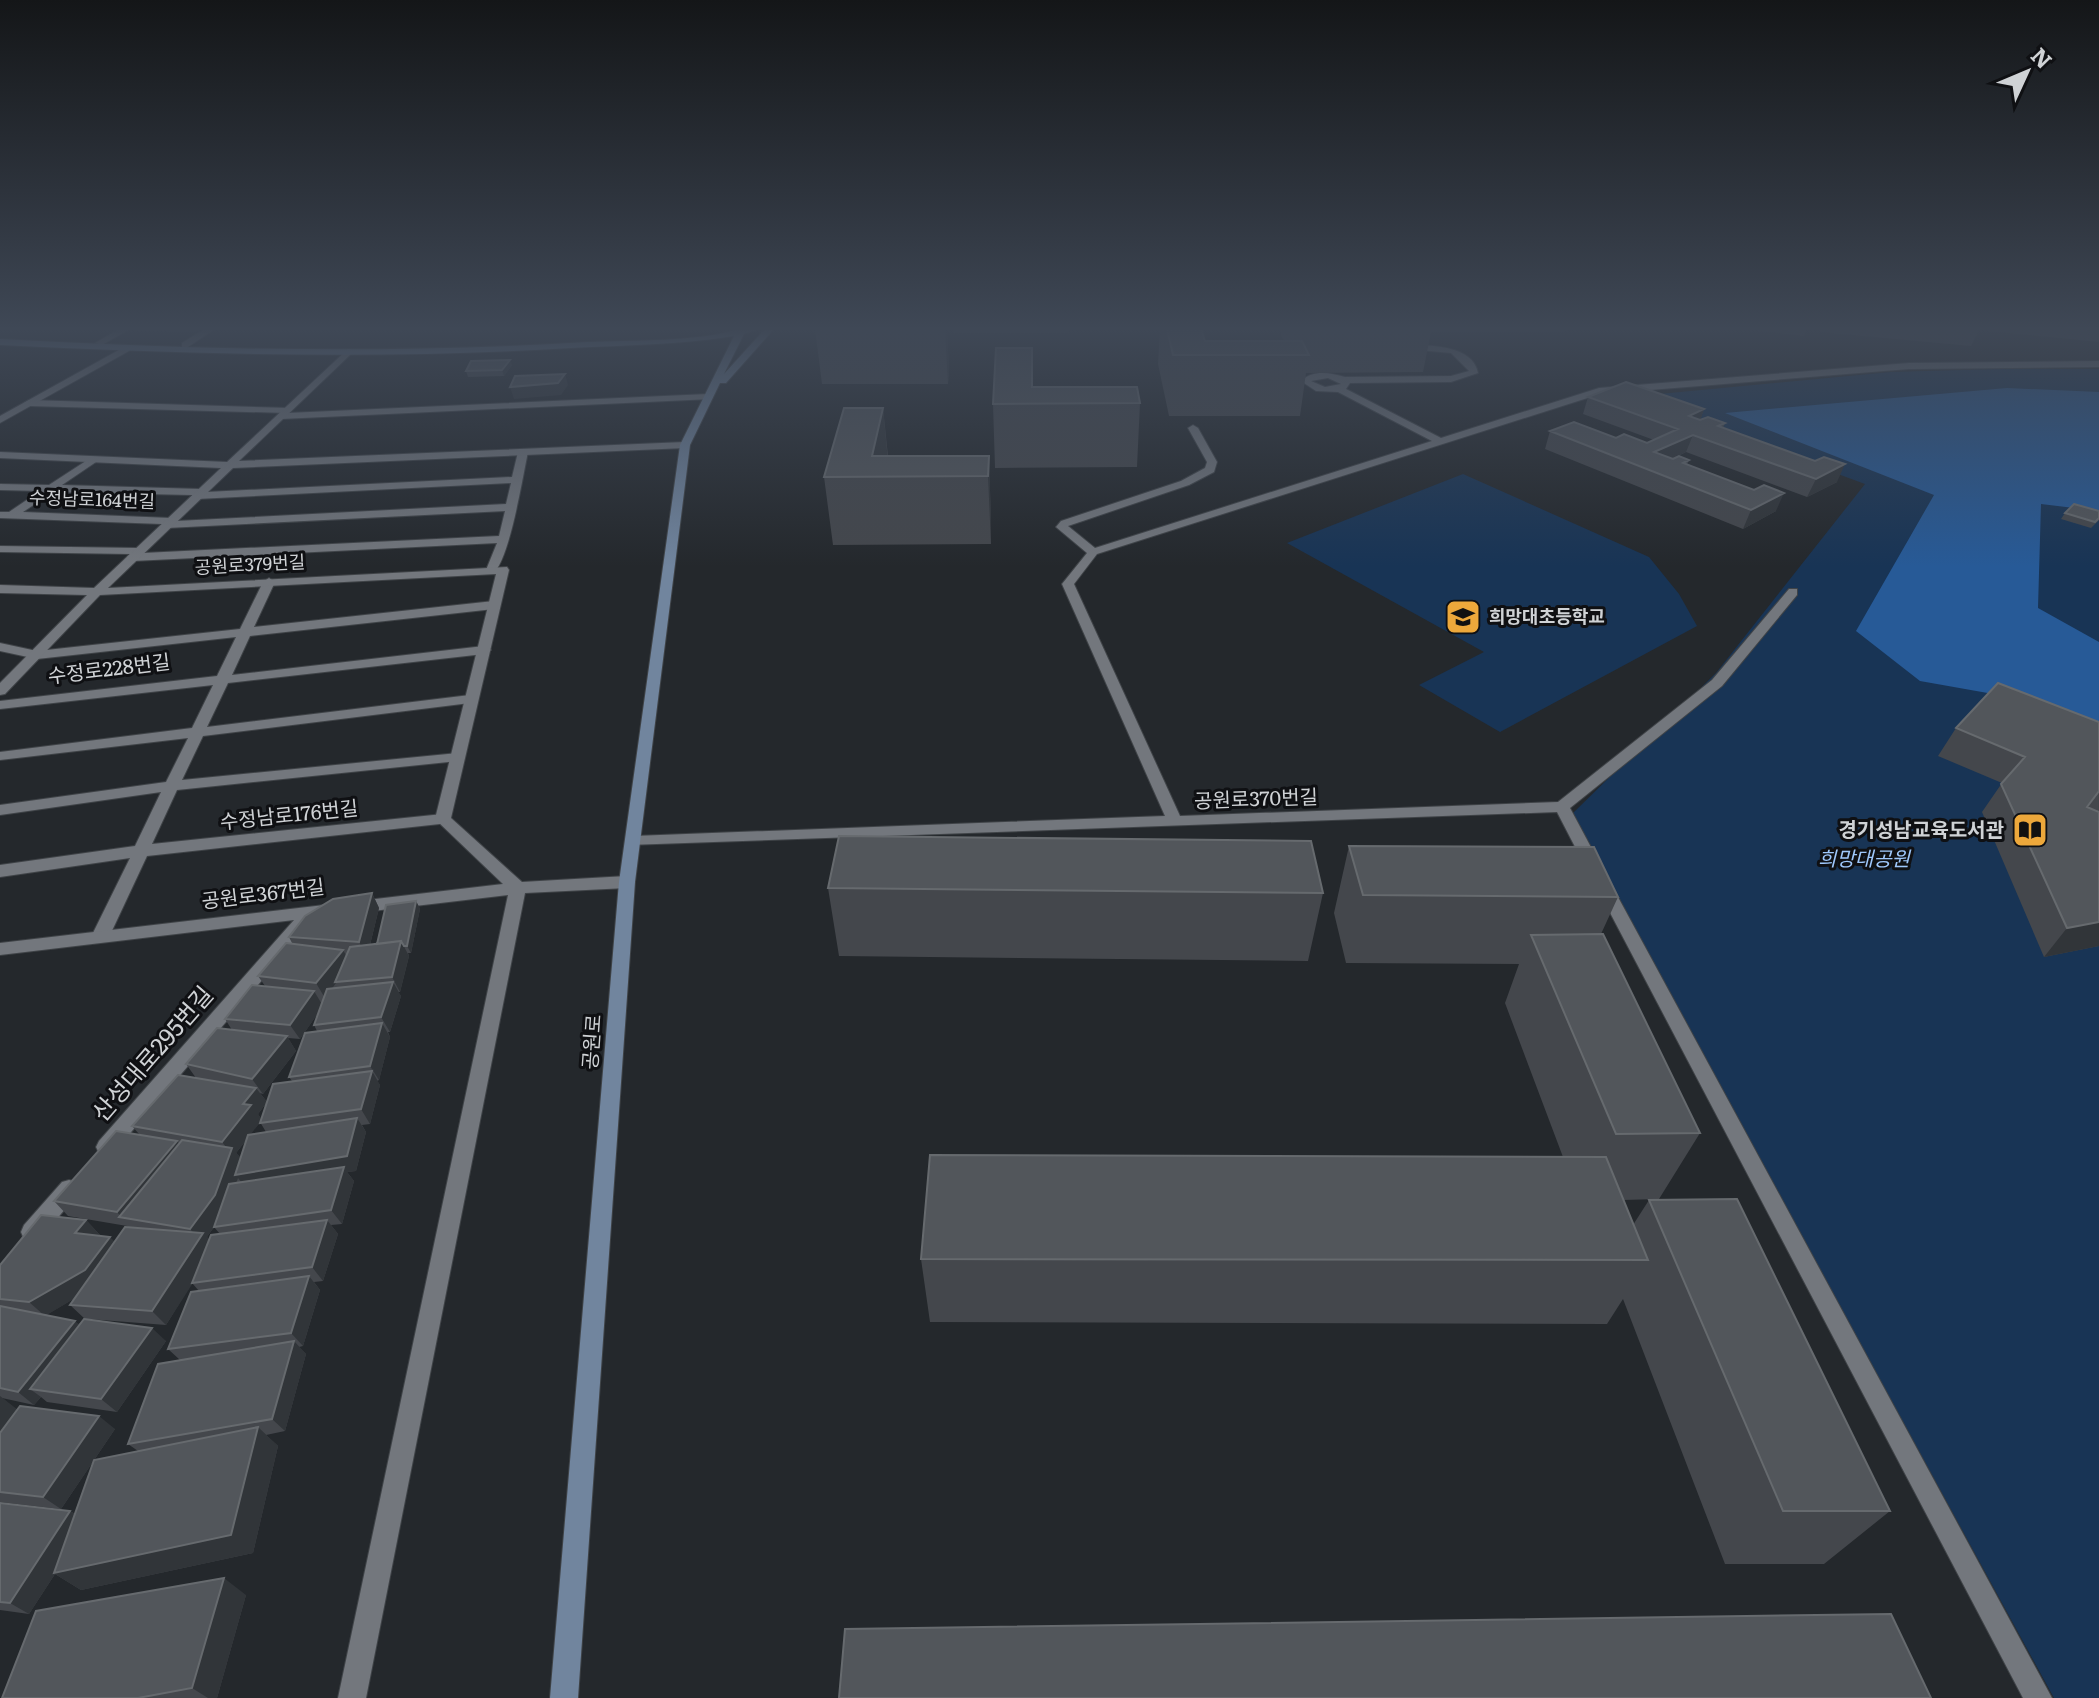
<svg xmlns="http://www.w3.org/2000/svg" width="2099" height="1698" font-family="Literata,'Noto Sans KR',serif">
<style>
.green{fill:#183455}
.forest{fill:#275a97}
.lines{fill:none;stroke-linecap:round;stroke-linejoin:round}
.service-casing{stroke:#3f4347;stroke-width:2}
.minor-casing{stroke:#3f4347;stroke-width:2}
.secondary-casing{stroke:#3f4347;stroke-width:2}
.service{fill:#73777d;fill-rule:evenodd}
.minor{fill:#73777d;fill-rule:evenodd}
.secondary{fill:#71859e;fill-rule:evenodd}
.wall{fill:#44474c;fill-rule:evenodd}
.shaded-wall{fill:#313539}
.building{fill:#52565b;stroke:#666a6e;stroke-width:2}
.labels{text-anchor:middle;stroke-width:6;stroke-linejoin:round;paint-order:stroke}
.far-street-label{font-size:18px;fill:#cfd2d5;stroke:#0f1013}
.far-poi-label{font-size:18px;font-weight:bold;fill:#cfd2d5;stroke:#0f1013;text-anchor:start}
.street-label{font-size:20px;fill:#cfd2d5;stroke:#0f1013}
.poi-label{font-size:20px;font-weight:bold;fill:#cfd2d5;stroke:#0f1013;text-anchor:end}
.park-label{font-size:20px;font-style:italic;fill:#9fc8fc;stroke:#0f1013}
.near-street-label{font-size:24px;fill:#cfd2d5;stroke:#0f1013}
</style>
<rect width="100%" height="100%" fill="#24282c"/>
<!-- green -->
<path class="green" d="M1999 369H2099V1698H2054L1571 815 1716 673 1865 484 1628 397 1891 372Z
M1463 474 1649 557 1679 594 1697 626 1500 732 1419 685 1484 652 1287 543Z"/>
<!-- forest -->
<path class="forest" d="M2007 388 2099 392V511L2041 504 2038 608 2099 642V733L2027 700 1920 681 1856 631 1934 495 1725 413Z"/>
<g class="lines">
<defs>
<path id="service" d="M708 394 713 397 711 399 281 419 278 418V414L287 413 29 406 24 403 29 400 290 408 292 410 287 413Z
M523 449 528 452C523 475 509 564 492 574L486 570 497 543 133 561 127 557 130 554 0 552V546L139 548 143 549V553L499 536 505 511 167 528 162 524 0 518V512H9L40 491 0 490V484L49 485 92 457 97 460 96 462 62 485 201 489 206 492 512 477 518 452ZM511 483 506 504 176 521 171 518 23 512 53 492 192 495 197 499Z
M269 578 275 582 254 627 494 601 500 605 494 609 250 636 232 675 484 646 491 650 484 654 228 683 207 727 470 695 477 699 470 703 203 736 182 780 458 753 465 757 458 761 177 790 152 844 443 814 449 815 451 819 449 823 147 856 110 935 107 939H95L92 935 130 858 0 877V865L135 846 161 792 0 815V805L166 782 188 738 0 760V752L192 728 213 685 0 709V701L217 676 236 637 37 659 0 651V643L37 651 240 629 263 582Z"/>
<path id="minor" d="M119 329H130L102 345 95 343Z
M204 329H215L188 347H182V343Z
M1410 344C1431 346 1473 345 1478 373L1451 382 1350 383 1346 389 1441 438 1599 388 1909 363 2099 361V367L1909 369 1600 394 1097 554 1074 584 1180 816 1558 802 1712 680 1789 589H1797V595L1722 686 1570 808 1601 866 1599 870H1587L1557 812 628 845 626 841 634 836 1165 816 1062 584 1087 553 1056 527 1061 521 1181 481 1205 468 1207 462 1188 428 1193 425 1198 428 1217 462 1214 472 1189 485 1068 526 1095 548 1432 441 1338 392 1316 391 1301 381C1314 369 1330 373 1345 377L1451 376 1469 371 1451 353 1407 349 1406 347ZM1328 378 1341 384 1325 387 1311 381Z
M126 346 130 349 129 351 0 423V416Z
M348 349 351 350V354L239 461 685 442 690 445 685 448 233 468 108 588 507 567 509 570 451 818 522 882 627 876 635 882 627 888 525 893 366 1698H338L508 895 305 919 310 924 307 928 113 1153 106 1156 99 1153 96 1147 99 1141 294 920 0 955V943L503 884 435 819 496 574 100 595 5 694 0 695V683L87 595 0 593V585L94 588 221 468 0 458V452L227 462Z
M1604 880 1612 886 2052 1698H2023L1596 886Z
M69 1180 76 1182 79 1189 76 1196 40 1239 32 1242 24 1239 21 1232 24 1225 62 1182Z"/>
<path id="secondary" d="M738 329H759L744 334 724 374 765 329H774L726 383H720L690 445 635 882 578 1698H550L619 882 680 445 734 336C680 345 625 345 571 348 380 360 190 354 0 345V339C196 350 391 354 587 342 629 340 701 342 738 329Z"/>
</defs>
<!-- service casing -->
<use href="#service" class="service-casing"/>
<!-- minor casing -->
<use href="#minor" class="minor-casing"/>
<!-- secondary casing -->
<use href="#secondary" class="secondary-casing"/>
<!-- service -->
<use href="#service" class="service"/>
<!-- minor -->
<use href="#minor" class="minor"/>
<!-- secondary -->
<use href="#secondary" class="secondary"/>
</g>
<!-- wall -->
<path class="wall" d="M134 329H201L196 332H167L166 330 164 331H135Z
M815 329H947L949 370 948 384H822Z
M954 329H1069V333H954Z
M1160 329H1201L1205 341H1284L1281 335V329H1565V332H1431L1423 372 1306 373 1300 416H1169L1158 364Z
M1742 329H1807L1804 336Z
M1820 329H2099V342L1979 330 1971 346 1820 332Z
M512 365 504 376 468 377 466 371Z
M1032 387 1140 403 1137 467 995 468 993 404Z
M1588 397 1704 409 1700 420 1725 423 1723 428 1837 482 1807 497 1686 452 1672 459 1689 460 1687 465 1776 511 1743 529 1545 449 1550 431 1616 438 1647 443 1654 440 1583 414Z
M883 408 888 456H989L991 523V544L833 545 824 477Z
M2099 511V520L2091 528 2061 519 2065 513Z
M2099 722V946L2044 957 1982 812 2002 783 1938 756 1956 728Z
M1349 846 1618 897 1601 934 1700 1133 1659 1199 1623 1200 1633 1225 1649 1200 1890 1511 1824 1564H1725L1623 1299 1607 1324 930 1322 921 1259 1563 1157 1505 1003 1519 964 1346 963 1334 913Z
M828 888 1323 893 1308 961 839 956Z
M372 893 379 908 370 945 377 944 416 901 420 909 411 953H408L409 956 400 992H398L401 996 390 1032H388L390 1037 379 1080 377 1081 380 1085 370 1124 362 1125 366 1132 356 1171 347 1172 354 1181 342 1224 331 1225 338 1234 323 1281 314 1282 320 1290 303 1346 299 1347 306 1354 285 1431 266 1435 278 1446 253 1553 81 1590 55 1574 29 1614 0 1610V1503L70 1511 75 1514 138 1451 128 1444 180 1360 168 1349 199 1291 192 1283 166 1325 88 1319 166 1341 117 1412 47 1402 41 1397 34 1405 2 1398 17 1410 115 1429 61 1509 0 1502V1265L86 1220 100 1235 99 1236 115 1242 128 1227 127 1226 68 1216 54 1201 139 1134 132 1126 196 1078 186 1064 232 1030 225 1019 265 986 258 976 292 943 289 937ZM318 1013 314 1025 317 1031 289 1077 292 1081 267 1102 260 1093 263 1094 296 1051 288 1038 300 1039ZM267 1102 261 1119 258 1114ZM260 1122 266 1132 250 1134ZM247 1139 241 1158 236 1153ZM214 1227 220 1234 209 1240 207 1237ZM75 1298 70 1305 85 1319 79 1324 46 1315Z
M246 1595 217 1698H2Z"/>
<!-- shaded-wall -->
<path class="shaded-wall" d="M945 329H947L949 370 948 384Z
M510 360 512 365 504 376 502 370Z
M565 374 568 385 561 395 514 399 510 387Z
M883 408 889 472 872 456Z
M1704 409 1698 427 1689 416Z
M1693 435 1686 452 1647 470 1654 452Z
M989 456 991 523V544L988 476Z
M1845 464 1837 482 1807 497 1816 479Z
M1784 493 1776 511 1743 529 1751 510Z
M372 893 379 908 367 957 359 942Z
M416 901 420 909 411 953 407 946Z
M2099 922V946L2044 957 2067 928Z
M401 941 409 956 400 992 392 977Z
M343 950 351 964 335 982 336 983 325 998 316 983Z
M393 982 401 996 390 1032 381 1017Z
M314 991 323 1006 300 1039 290 1025Z
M382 1023 390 1037 379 1080 370 1066Z
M287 1036 296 1051 263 1094 252 1079Z
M372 1071 380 1085 370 1124 361 1109Z
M256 1088 267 1102 258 1114 262 1120 236 1153 244 1162 357 1118 366 1132 356 1171 347 1172 354 1181 342 1224 331 1210 247 1189 238 1178 227 1209 207 1237 216 1247 166 1325 152 1311 199 1239 190 1229 231 1153 222 1142 243 1104Z
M177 1141 189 1155 122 1218 117 1212Z
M86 1220 100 1235 90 1248 75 1233Z
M327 1220 338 1234 323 1281 312 1267Z
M110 1237 124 1251 99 1284 45 1316 29 1302Z
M309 1276 320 1290 303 1346 291 1333Z
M75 1321 90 1334 30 1389 41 1397 34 1405 18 1392Z
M152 1328 166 1341 117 1412 101 1399Z
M294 1341 306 1354 285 1431 272 1419Z
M0 1396 27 1417 0 1452Z
M99 1416 115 1429 61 1509 43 1497Z
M258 1427 278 1446 253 1553 81 1590 55 1574 29 1614 10 1603 70 1511 88 1523Z
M224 1578 246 1595 217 1698H208L192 1688Z"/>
<!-- building -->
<path class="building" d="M1167 329H1201L1205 341H1302L1309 355H1173Z
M996 348H1032V387H1137L1140 403 993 404Z
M510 360 502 370 466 371 471 361Z
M565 374 558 383 510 387 515 376Z
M1626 382 1704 409 1689 416 1700 420 1708 417 1725 423 1718 426 1815 461 1824 457 1845 464 1816 479 1693 435 1654 452 1673 459 1679 456 1689 460 1683 463 1754 490 1764 485 1784 493 1751 510 1550 431 1574 422 1616 438 1624 434 1647 443 1678 429 1588 397Z
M844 408H883L872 456H989L988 476 824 477Z
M2074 504 2099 511V518L2095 522 2065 513Z
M1998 683 2099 722V791L2087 807 2099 812V922L2067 928 2001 784 2025 757 1956 728Z
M839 836 1311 841 1323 893 828 888Z
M1349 846 1594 847 1618 897 1363 895Z
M372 893 359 942 289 937 305 916 333 899Z
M416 901 407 946H404L401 941 377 944 386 905Z
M1603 934 1700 1133 1616 1134 1531 935Z
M401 941 392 977 335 982 350 947Z
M286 943 343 950 316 983 258 976Z
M393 982 381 1017 314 1025 327 989Z
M252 985 314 991 290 1025 225 1019Z
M382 1023 370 1066 289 1077 305 1033Z
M217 1028 287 1036 252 1079 186 1064Z
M372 1071 361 1109 260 1123 273 1084Z
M178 1075 256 1088 243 1104 251 1105 222 1142 132 1126Z
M357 1118 347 1156 235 1175 248 1135Z
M116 1131 177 1141 117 1212 54 1201Z
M182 1140 232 1148 215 1195 190 1229 119 1217Z
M930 1155 1606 1157 1648 1260 921 1259Z
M344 1167 331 1210 214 1227 229 1184Z
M1737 1199 1890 1511H1783L1649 1200Z
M41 1215 86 1220 75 1233 110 1237 85 1270 29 1302 0 1299V1265Z
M327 1220 312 1267 192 1283 211 1235Z
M125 1227 203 1233 152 1311 70 1305Z
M309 1276 291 1333 168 1349 191 1292Z
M0 1306 75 1321 18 1392 0 1388Z
M84 1319 152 1328 101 1399 30 1389Z
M294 1341 272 1419 128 1444 158 1364Z
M20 1406 99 1416 43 1497 0 1492V1433Z
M258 1427 231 1535 54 1573 94 1460Z
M0 1503 70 1511 10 1603 0 1602Z
M224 1578 192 1688 138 1698H2L36 1611Z
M1891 1614 1931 1698H839L845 1629Z"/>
<!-- sky -->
<linearGradient id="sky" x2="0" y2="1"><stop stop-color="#141618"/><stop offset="0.58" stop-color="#3f4856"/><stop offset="1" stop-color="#3f4856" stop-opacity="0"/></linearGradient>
<rect width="2099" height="567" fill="url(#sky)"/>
<!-- icons -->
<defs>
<symbol id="school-square" viewBox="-11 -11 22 22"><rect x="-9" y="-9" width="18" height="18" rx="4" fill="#eda83b" stroke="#0f1013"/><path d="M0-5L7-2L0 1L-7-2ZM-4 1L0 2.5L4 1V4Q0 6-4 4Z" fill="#111"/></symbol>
<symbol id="library-square" viewBox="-11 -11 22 22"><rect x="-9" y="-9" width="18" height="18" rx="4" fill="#eda83b" stroke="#0f1013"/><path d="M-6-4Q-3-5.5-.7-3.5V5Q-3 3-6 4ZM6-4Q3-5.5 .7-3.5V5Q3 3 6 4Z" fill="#111"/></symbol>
</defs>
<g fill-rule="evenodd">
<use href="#school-square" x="1443" y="597" width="40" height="40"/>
<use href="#library-square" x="2010" y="810" width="40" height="40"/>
</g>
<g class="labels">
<!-- far-street labels -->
<g class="far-street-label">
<text transform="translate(92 500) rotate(2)" y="6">수정남로164번길</text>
<text transform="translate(250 565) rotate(-3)" y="6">공원로379번길</text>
</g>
<!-- far-poi labels -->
<g class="far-poi-label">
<text x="1489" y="623">희망대초등학교</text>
</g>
<!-- street labels -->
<g class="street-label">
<text transform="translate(109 669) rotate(-7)" y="7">수정로228번길</text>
<text transform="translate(1256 799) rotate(-2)" y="7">공원로370번길</text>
<text transform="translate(289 815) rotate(-6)" y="7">수정남로176번길</text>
<text transform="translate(263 894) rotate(-7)" y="7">공원로367번길</text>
<text transform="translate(592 1042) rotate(-86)" y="7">공원로</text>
</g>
<!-- poi labels -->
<g class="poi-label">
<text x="2004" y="837">경기성남교육도서관</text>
</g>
<!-- park labels -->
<g class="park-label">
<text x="1864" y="866">희망대공원</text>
</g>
<!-- near-street labels -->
<g class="near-street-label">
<text transform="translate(153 1054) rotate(-49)" y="8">산성대로295번길</text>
</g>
</g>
<!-- north arrow -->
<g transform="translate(2027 72) rotate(46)" stroke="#0f1013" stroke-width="6" paint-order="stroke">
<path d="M0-6L14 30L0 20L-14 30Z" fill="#cfd2d5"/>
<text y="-12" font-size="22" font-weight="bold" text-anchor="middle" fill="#cfd2d5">N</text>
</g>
</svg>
